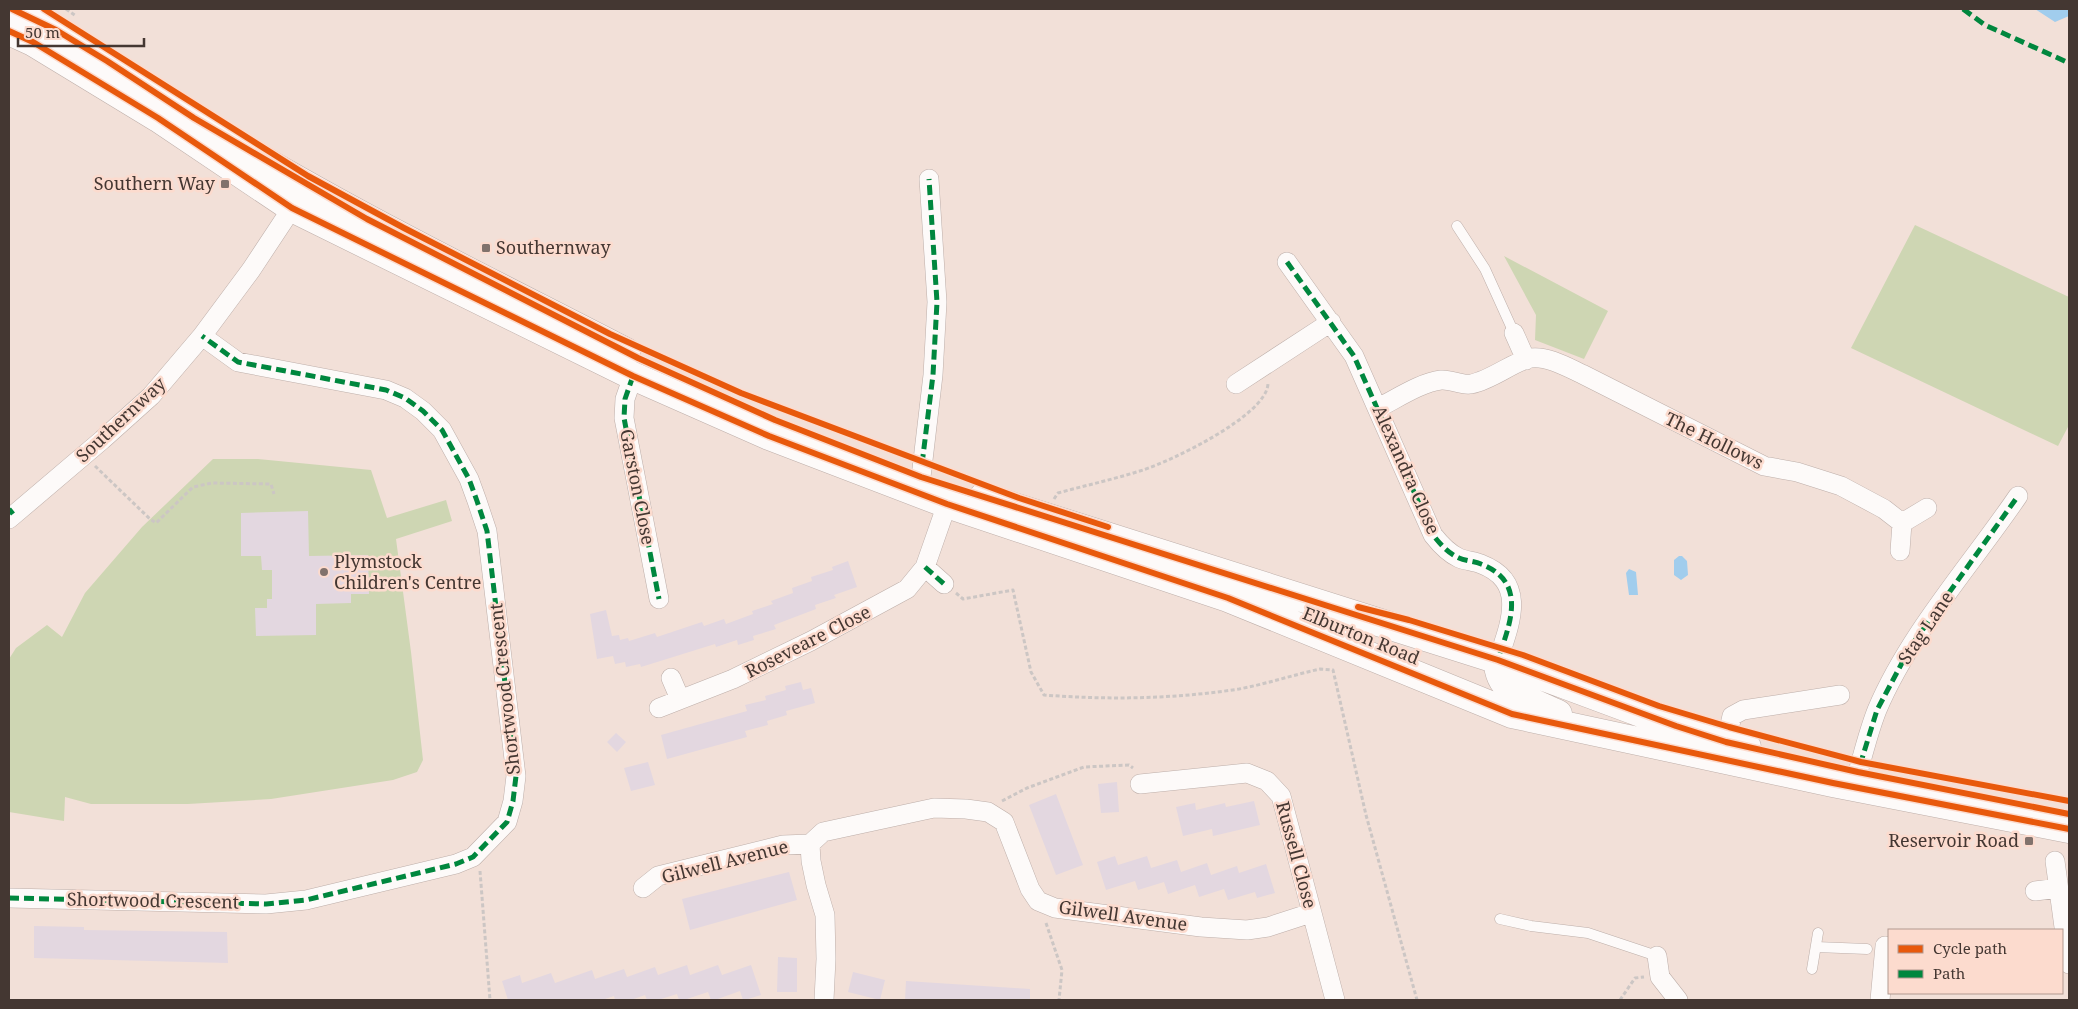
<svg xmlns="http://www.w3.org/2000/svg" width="2078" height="1009" font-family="'Noto Serif',serif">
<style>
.green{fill:#ced6b3}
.water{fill:#a1cded}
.building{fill:#e3d7e0}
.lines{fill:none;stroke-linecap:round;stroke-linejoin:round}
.service-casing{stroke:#bdaea9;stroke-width:11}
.minor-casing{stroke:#bdaea9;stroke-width:20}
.primary-casing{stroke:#bdaea9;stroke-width:29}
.path{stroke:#ccc6c4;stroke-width:3;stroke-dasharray:4 2.5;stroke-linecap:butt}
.service{stroke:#fdfaf9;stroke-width:10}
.minor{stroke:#fdfaf9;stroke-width:19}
.primary{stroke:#fdfaf9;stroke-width:28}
.quiet{stroke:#00873e;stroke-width:5;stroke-dasharray:10 5;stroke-linecap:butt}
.cycleway-casing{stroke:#fcdbce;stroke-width:9}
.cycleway{stroke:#e8590c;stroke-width:6}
.poi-dot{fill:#81726c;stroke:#fcdbce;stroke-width:2}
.labels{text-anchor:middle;stroke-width:5;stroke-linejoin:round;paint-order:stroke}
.poi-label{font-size:18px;fill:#443732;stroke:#fcdbce;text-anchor:end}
.street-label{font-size:18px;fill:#443732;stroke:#fcdbce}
</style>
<rect width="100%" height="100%" fill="#f2e0d8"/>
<!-- green -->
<path class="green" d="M1915 225 2069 297V425L2058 446 1851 348Z
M1504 256 1608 311 1584 359 1535 340 1536 315Z
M213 459H258L371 470 387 518 446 500 452 521 396 539 411 652 423 760 417 772 393 780 271 799 188 804H91L65 797 64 821 9 812V659L16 648 47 625 62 637 85 593 142 527Z"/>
<!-- water -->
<path class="water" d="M2035 9H2069V16L2055 22Z
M1679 556H1682L1687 561 1688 575 1681 580 1674 575V560Z
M1629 569 1636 572 1638 595H1629L1626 573Z"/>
<!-- building -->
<path class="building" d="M308 511 309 556 368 555 369 594H351V603L316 604V635L256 636 255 608H267V599H272V570H262L261 556H241V513Z
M848 561 857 587 834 595 836 598 815 605 816 609 774 625 776 629 753 636 754 640 738 645 737 640 716 647 715 644 641 667 640 664 626 667 625 662 615 664 613 656 597 659 590 614 606 610 612 636 619 635 620 640 628 638 629 641 655 633 657 637 702 622 704 626 724 619 726 624 753 614 752 611 773 604 771 601 793 593 792 588 812 581 811 577 833 570 832 567Z
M801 682 803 690 811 688 815 703 786 711 787 715 767 721 768 725 745 731 747 737 667 759 661 735 747 711 745 705 766 700 765 696 786 690 785 686Z
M616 733 626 742 617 752 607 742Z
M648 762 655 785 631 791 624 768Z
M1117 782 1119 812 1101 813 1098 784Z
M1056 794 1083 865 1056 875 1029 805Z
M1254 801 1260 825 1213 836 1212 829 1183 836 1176 807 1195 803 1196 810 1225 803 1226 807Z
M1115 856 1118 865 1147 856 1151 868 1177 860 1181 872 1207 863 1211 875 1237 866 1239 873 1266 864 1275 893 1257 898 1255 892 1228 900 1224 889 1199 897 1195 885 1168 894 1164 882 1138 890 1135 881 1106 890 1097 862Z
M789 872 797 900 690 930 682 899Z
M34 926 84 927V930L227 932 228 963 34 958Z
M778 957 797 958V992H777Z
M687 965 690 975 718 965 722 975 751 965 761 995 745 1000H743L740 991 715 1000H711L708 992 684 1000H679L677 994 658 1000H647L645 995 631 1000H615L614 996 602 1000H508L502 981 520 975 522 983 551 973 555 983 592 970 595 979 624 969 627 977 655 967 658 975Z
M853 972 885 980 880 1000 848 992Z
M906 981 1030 989V1000H905Z"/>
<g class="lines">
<defs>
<path id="service" d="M1457 226 1485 269 1514 333
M1500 919 1531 926 1588 933 1657 956
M1816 947 1867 949
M1812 969 1818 933"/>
<path id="minor" d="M1287 262 1354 356 1433 535C1440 544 1448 553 1459 558 1466 561 1474 561 1481 564 1528 582 1510 624 1498 660
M1514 333 1526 360
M633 376 625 399 624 418 659 599
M1236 384 1331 322
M1378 408C1396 399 1422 382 1441 380 1451 379 1462 386 1471 384 1492 380 1514 361 1531 358 1548 356 1567 367 1582 374L1764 466 1797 472 1841 486 1884 509 1902 523
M921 477 933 375 937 302 929 179
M9 519 102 440 151 396 202 336 251 270 292 208V198
M1900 551 1902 523 1927 508
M925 567 944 584
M671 678 680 699
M659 708 733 679 811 641 907 589 925 567 947 504
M1726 742 1732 716 1743 710 1840 695
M1858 772C1864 751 1869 730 1877 710 1909 634 1971 565 2018 496
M1140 784 1247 773 1267 781 1281 796 1335 1000
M810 844 811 861 816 885 825 915 826 959 824 1000
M2055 861 2069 964
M643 888 658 876 783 845 810 844 823 832 934 808 966 809 988 812 1004 822 1030 889 1038 901 1055 908 1201 927 1247 930 1268 927 1311 913
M2035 891 2059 888
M9 898 266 904 306 900 456 864 473 857 507 822 513 801 516 776 487 531 477 501 469 479 442 430 423 411 405 398 386 390 238 362 202 336
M1657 956 1660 977 1678 1000
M1880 1000 1885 946"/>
<path id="primary" d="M12 9C102 53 182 112 268 163 385 231 506 290 626 352
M9 31 33 42 158 118 292 208 633 376 769 436 947 504 1228 598 1512 714 1833 783 2069 829
M983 497 1498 660 1676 726 1747 747
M1498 660C1497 694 1532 701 1558 714"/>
</defs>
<!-- service casing -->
<use href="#service" class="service-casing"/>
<!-- minor casing -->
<use href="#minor" class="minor-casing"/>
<!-- primary casing -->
<use href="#primary" class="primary-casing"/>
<!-- path -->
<path class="path" d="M66 9 76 16
M95 466 150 519 156 523 193 487 212 483 271 484 274 494
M1054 499 1058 493C1087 485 1115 479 1143 470 1171 461 1266 416 1268 384
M956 593 963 599 1013 590 1031 672 1044 695C1109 700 1174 699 1239 689 1266 684 1293 675 1320 669L1333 670 1366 815 1417 1000
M1002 801 1027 788 1084 767 1129 765 1133 768
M480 871 490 1000
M1046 923 1062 970 1059 1000
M1620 1000 1635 978 1644 977"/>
<!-- service -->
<use href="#service" class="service"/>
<!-- minor -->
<use href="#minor" class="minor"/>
<!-- primary -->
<use href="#primary" class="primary"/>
<!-- quiet -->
<path class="quiet" d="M1963 9 1985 25 2069 63
M1287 262 1354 356 1433 535C1440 544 1448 553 1459 558 1466 561 1474 561 1481 564 1525 581 1512 619 1500 653
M633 376 625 399 624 418 659 599
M922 464 933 375 937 302 929 179
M9 509 13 514
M925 567 944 584
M1860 765 1877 710 1911 646 2018 496
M9 898 266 904 306 900 456 864 473 857 507 822 513 801 516 776 487 531 477 501 469 479 442 430 423 411 405 398 386 390 238 362 202 336"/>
<defs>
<path id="cycleway" d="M12 9 56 30 107 61 194 118 367 219 638 358 775 420 921 477 1498 660 1676 726 1726 742 1858 772 2069 814
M44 9 308 176 404 228 610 334 741 393 1019 498 1108 527
M9 31 33 42 158 118 292 208 633 376 769 436 947 504 1228 598 1512 714 1833 783 2069 829
M1358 607 1409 620 1523 655 1659 706 1729 727 1861 762 2069 801"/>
</defs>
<!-- cycleway casing -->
<use href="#cycleway" class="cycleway-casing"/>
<!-- cycleway -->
<use href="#cycleway" class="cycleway"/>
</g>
<!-- markers -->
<g class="poi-dot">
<rect x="220" y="179" width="10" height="10" rx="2.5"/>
<rect x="481" y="243" width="10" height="10" rx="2.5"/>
<circle cx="324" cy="572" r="5"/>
<rect x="2024" y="836" width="10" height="10" rx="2.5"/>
</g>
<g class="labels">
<!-- poi labels -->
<g class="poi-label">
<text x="215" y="190">Southern Way</text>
<text x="496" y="254" text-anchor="start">Southernway</text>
<text x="334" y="568" text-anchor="start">Plymstock<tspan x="334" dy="21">Children's Centre</tspan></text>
<text x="2019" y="847">Reservoir Road</text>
</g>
<!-- street labels -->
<g class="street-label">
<text transform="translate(121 420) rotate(-43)" y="6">Southernway</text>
<text transform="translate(1714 441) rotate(26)" y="6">The Hollows</text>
<text transform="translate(1406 470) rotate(66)" y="6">Alexandra Close</text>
<text transform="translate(637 487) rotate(79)" y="6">Garston Close</text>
<text transform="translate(1926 628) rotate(-56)" y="6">Stag Lane</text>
<text transform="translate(1361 636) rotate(22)" y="6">Elburton Road</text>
<text transform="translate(808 642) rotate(-27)" y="6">Roseveare Close</text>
<text transform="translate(505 689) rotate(-96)" y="6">Shortwood Crescent</text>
<text transform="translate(1296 855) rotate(75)" y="6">Russell Close</text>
<text transform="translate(725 862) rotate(-14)" y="6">Gilwell Avenue</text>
<text transform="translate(153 901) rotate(1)" y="6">Shortwood Crescent</text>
<text transform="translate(1123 916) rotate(8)" y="6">Gilwell Avenue</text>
</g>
</g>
<!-- border -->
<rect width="2078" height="1009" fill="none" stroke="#443732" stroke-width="20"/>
<!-- legend -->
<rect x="1888" y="929" width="175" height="65" fill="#fcdbce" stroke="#b29990"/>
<rect x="1898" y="945" width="25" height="8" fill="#e8590c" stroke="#b29990"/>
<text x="1933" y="954" font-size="15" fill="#443732">Cycle path</text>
<rect x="1898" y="970" width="25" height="8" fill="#00873e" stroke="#b29990"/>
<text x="1933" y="979" font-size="15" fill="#443732">Path</text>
<!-- scale -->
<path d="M18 38v8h126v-8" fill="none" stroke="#443732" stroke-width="2.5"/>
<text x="25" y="38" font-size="15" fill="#443732" stroke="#fcdbce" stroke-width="4" paint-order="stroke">50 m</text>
</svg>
